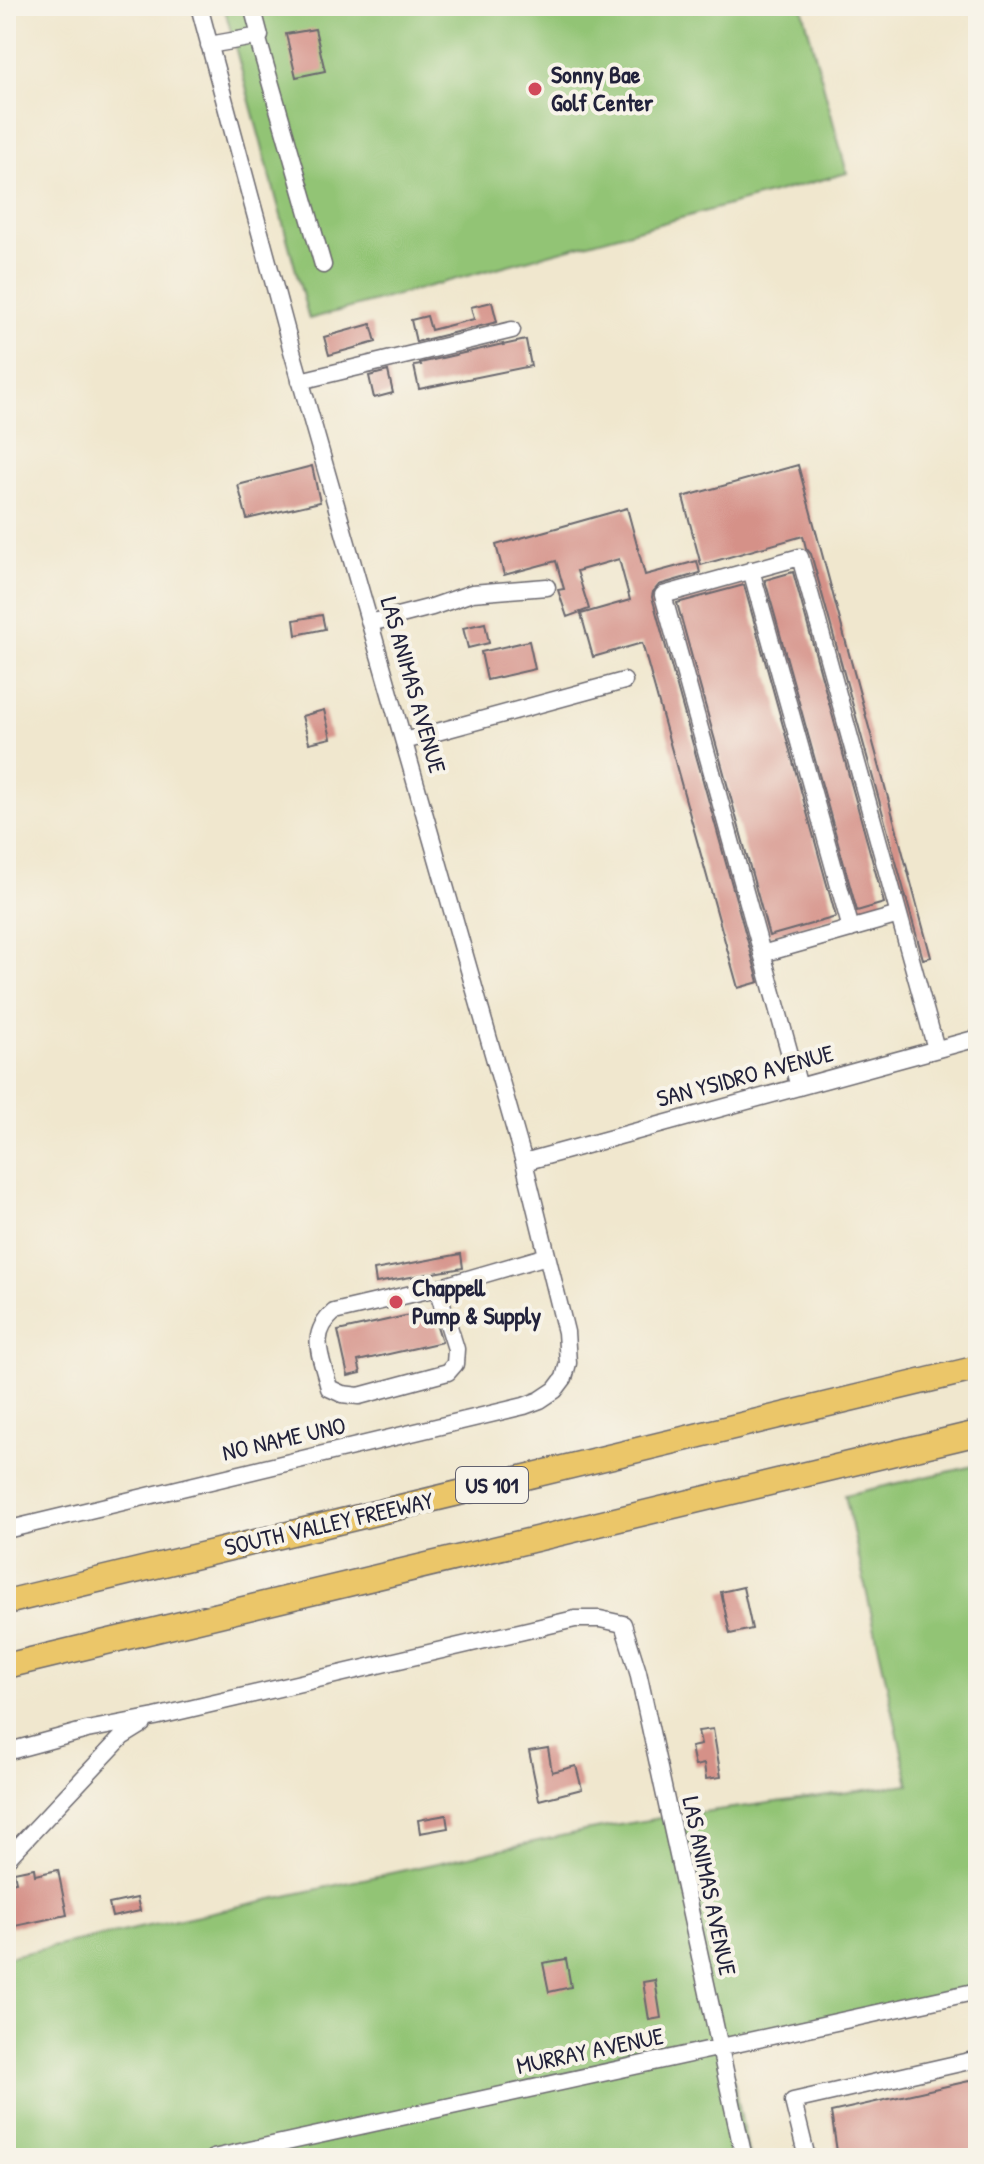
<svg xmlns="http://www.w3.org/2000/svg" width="984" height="2164" font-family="'Patrick Hand',sans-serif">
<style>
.green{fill:#92c474;stroke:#5a7358;stroke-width:2}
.building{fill:#d59188}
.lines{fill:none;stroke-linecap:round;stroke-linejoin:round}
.minor-casing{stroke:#6a676e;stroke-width:19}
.highway-casing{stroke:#6a676e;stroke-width:27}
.minor{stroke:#fff;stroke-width:16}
.highway{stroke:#ebc669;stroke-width:24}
.poi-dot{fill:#d1495b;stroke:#f7f3e8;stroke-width:3}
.labels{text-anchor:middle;stroke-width:8;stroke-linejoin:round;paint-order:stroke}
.shield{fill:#f7f3e8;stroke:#62616f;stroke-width:2}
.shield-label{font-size:22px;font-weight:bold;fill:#22223b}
.poi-label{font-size:24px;font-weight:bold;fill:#22223b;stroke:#f7f3e8;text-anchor:start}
.street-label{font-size:24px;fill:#22223b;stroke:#f7f3e8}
</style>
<rect width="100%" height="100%" fill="#f7f3e8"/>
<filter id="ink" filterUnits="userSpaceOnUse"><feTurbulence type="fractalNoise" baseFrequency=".0125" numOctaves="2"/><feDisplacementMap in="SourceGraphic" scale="16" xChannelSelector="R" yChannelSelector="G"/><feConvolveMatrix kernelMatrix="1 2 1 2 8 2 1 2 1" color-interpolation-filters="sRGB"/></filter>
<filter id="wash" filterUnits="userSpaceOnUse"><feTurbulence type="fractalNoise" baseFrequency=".006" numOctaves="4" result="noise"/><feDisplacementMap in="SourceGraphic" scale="32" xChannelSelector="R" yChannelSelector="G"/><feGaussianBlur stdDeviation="1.8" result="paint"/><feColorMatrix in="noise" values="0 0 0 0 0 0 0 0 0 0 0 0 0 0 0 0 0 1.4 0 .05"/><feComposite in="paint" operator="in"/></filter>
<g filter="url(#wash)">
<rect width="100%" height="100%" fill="#f0e7ce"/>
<!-- green -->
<path class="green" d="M224 6H802L847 173 309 319Z
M978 1465V1991L726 2040 749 2158H6V1957L584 1831 666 1817 909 1784 845 1495Z"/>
<g id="blocks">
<!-- building -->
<path class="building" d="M315 29 325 71 296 77 286 34Z
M492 302 497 322 416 342 411 320 427 316 431 330 474 319 471 307Z
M371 324 376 342 329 355 324 337Z
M526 340 531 366 419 389 414 366 421 365 420 363 503 344V345Z
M388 371 393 393 374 398 369 376Z
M798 465 931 957 923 959 811 554 806 548 803 536 701 565 683 497Z
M312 466 320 502 247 519 238 485Z
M627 508 645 575 697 561 700 573 659 585 653 592 652 597 759 982 738 988 642 643 593 657 581 614 630 600 619 559 577 571 589 609 567 617 558 590 564 589 556 561 504 575 496 545Z
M793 572 884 903 857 911 765 580Z
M744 585 836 917 769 936 677 603Z
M322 615 325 629 296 635 294 620Z
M485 623 489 643 468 648 463 628Z
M529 641 535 669 487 680 481 652Z
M324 710 331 738 309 743 302 716Z
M461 1254 463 1268 376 1283 374 1270Z
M432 1310 442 1342 358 1361 361 1373 348 1376 338 1331Z
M743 1587 752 1629 730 1634 721 1592Z
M713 1729 721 1777 706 1779 704 1764 695 1766 691 1747 701 1745 698 1731Z
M548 1748 552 1772 576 1766 582 1789 539 1800 529 1751Z
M446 1815 448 1828 420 1833 418 1820Z
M34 1868 35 1875 58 1870 67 1915 6 1928V1884L16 1882 14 1872Z
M137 1898 140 1911 112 1917 109 1904Z
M566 1959 571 1987 549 1992 543 1963Z
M655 1980 661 2018 649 2020 643 1982Z
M978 2079V2158H838L831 2112Z"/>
</g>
</g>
<g filter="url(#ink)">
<use href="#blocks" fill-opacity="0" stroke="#6a676e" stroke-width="2"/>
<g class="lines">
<defs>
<path id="minor" d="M257 36 323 265
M209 45 260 36 252 6
M300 381 512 330
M751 570 851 929
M370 623 432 607 472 593 547 587
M404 741 624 681
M762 954 899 915
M799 1087 663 595 800 557 936 1049
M524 1162 978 1038
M437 1288 456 1349 455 1364 448 1372 359 1396 342 1394 329 1388C322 1357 307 1336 334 1312L437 1288 547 1256
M6 1530 524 1406 540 1400 555 1390 564 1378 568 1363 566 1332 524 1162 292 351 199 6
M6 1752 87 1730 155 1717 575 1619H600L623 1624 638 1672 744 2158
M6 1860 122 1737 143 1724
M213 2158 978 1991
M807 2158 793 2101 978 2059"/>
<path id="highway" d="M6 1602 978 1368
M6 1666 978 1433"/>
</defs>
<!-- minor casing -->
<use href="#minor" class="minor-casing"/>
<!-- highway casing -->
<use href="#highway" class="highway-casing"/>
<!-- minor -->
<use href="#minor" class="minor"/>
<!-- highway -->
<use href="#highway" class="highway"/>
</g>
</g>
<!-- markers -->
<g class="poi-dot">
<circle cx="535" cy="89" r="8"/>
<circle cx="396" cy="1302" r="8"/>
</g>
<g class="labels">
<!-- shield labels -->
<rect class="shield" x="456" y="1467" width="72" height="36" rx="6"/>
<g class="shield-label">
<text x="492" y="1493">US 101</text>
</g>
<!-- poi labels -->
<g class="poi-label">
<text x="551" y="83">Sonny Bae<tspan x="551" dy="28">Golf Center</tspan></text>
<text x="412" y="1296">Chappell<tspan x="412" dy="28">Pump &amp; Supply</tspan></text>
</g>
<!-- street labels -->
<g class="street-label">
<text transform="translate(413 685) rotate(74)" y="8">LAS ANIMAS AVENUE</text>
<text transform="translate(745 1076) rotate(-15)" y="8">SAN YSIDRO AVENUE</text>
<text transform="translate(284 1439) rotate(-13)" y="8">NO NAME UNO</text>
<text transform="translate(329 1524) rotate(-13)" y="8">SOUTH VALLEY FREEWAY</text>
<text transform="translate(709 1886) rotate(78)" y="8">LAS ANIMAS AVENUE</text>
<text transform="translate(590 2051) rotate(-12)" y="8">MURRAY AVENUE</text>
</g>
</g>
<!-- margin -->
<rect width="984" height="2164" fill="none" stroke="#f7f3e8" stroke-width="32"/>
</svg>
